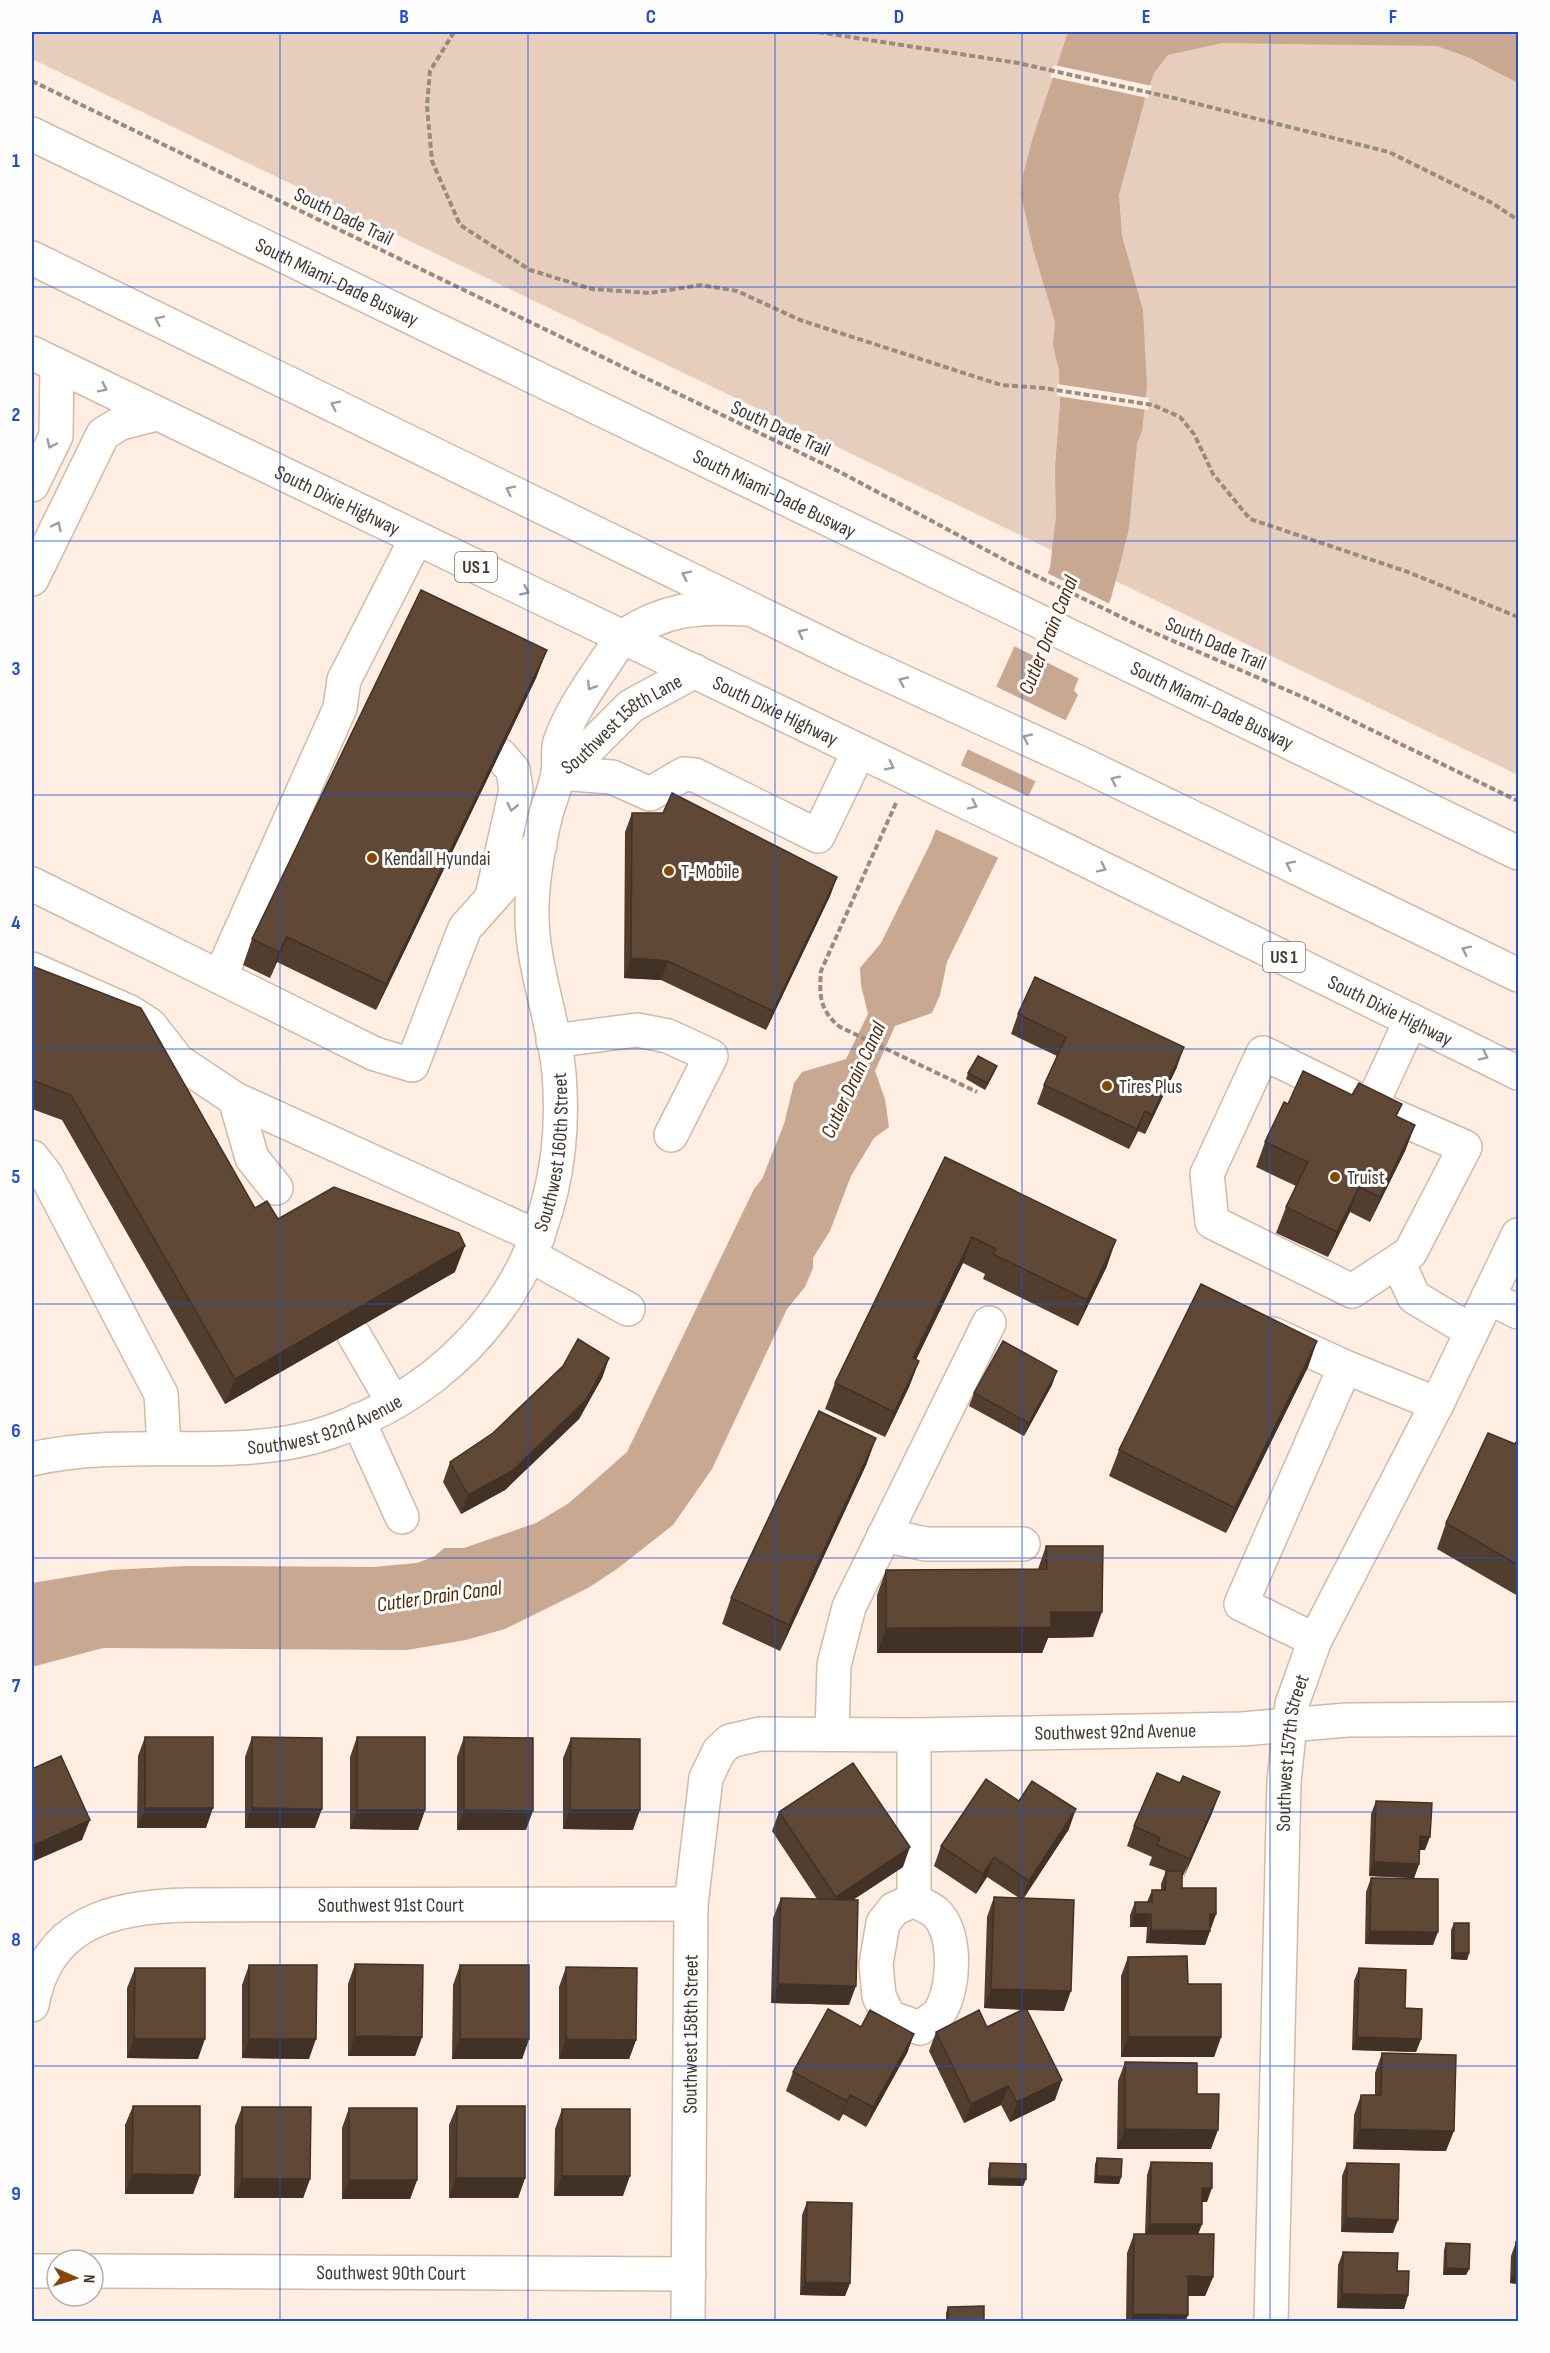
<svg xmlns="http://www.w3.org/2000/svg" width="1550" height="2353" font-family="'Sofia Sans Condensed',sans-serif">
<style>
.green{fill:#e7cebc}
.water{fill:#c8a891}
.pier{fill:#ffeee1}
.lines{fill:none;stroke-linecap:round;stroke-linejoin:round}
.minor-casing{stroke:#d4b9a4;stroke-width:36}
.highway-casing{stroke:#d4b9a4;stroke-width:36}
.path{stroke:#988b80;stroke-width:4;stroke-dasharray:6 3;stroke-linecap:butt}
.minor{stroke:#fff;stroke-width:33}
.highway{stroke:#fff;stroke-width:33}
.wall{fill:#523e2e}
.shaded-wall{fill:#423226}
.building{fill:#5f4836;stroke:#423226;stroke-width:1.5}
.oneway{stroke:#a19c98}
.grid{fill:none;stroke:#1d4ed8;stroke-width:1.5;stroke-opacity:0.55}
.poi-dot{fill:#844704;stroke:#fefefe;stroke-width:2}
.labels{text-anchor:middle;stroke-width:6;stroke-linejoin:round;paint-order:stroke}
.shield{fill:#fefefe;stroke:#7b736e;stroke-width:1.5}
.shield-label{font-size:18px;font-weight:bold;fill:#433830}
.street-label{font-size:20px;fill:#433830;stroke:#fefefe}
.poi-label{font-size:20px;fill:#433830;stroke:#fefefe;text-anchor:start}
.water-label{font-size:21px;font-style:italic;fill:#512800;stroke:#fefefe}
.neatline{fill:none;stroke:#1d4ed8;stroke-width:2}
.grid-label{font-size:20px;text-anchor:middle;font-weight:bold;fill:#1d4ed8}
</style>
<rect width="100%" height="100%" fill="#ffeee1"/>
<!-- green -->
<path class="green" d="M32 32H1518V775L32 59Z"/>
<!-- water -->
<path class="water" d="M1068 32H1518V83L1470 58 1437 46 1222 43 1168 55 1154 73 1145 99 1119 195 1122 236 1143 310 1147 386 1142 432 1137 443 1129 528 1121 561 1111 598 1074 690 1078 695 947 962 940 995 932 1013 895 1026 875 1071 885 1099 889 1127 874 1138 851 1176 830 1231 813 1258V1268L805 1287 787 1309 712 1469 673 1525 617 1569 588 1588 505 1629 466 1640 407 1650 103 1648 32 1667V1583L111 1570 186 1566 373 1567 417 1563 435 1556 444 1548H464L536 1523 569 1503 627 1452 754 1189 762 1179 784 1124 794 1083 802 1072 846 1059 868 1014 861 985 860 968 881 943 931 842 963 760 1050 568 1056 516 1055 468 1060 404 1059 370 1053 345 1055 322 1033 249 1021 195 1023 175 1033 137Z"/>
<!-- pier -->
<path class="pier" d="M1054 65 1152 86 1148 98 1050 77Z
M1057 384 1149 398 1148 410 1057 396Z
M1045 572 1112 605 1082 680 1012 645Z
M993 685 1069 722 1039 783 965 748Z
M958 764 1032 798 1003 860 933 828Z"/>
<g class="lines">
<defs>
<g id="minor">
<path id="s1" d="M32 134 1518 853"/>
<path d="M32 485 56 436 57 366"/>
<path d="M32 579 103 434 121 423 156 414"/>
<path d="M558 773 612 777 650 794 684 774 695 775 818 836 859 751"/>
<path id="s2" d="M558 773 579 758 631 706 695 671"/>
<path d="M32 884 375 1054 412 1065 465 928 540 844"/>
<path d="M493 892 516 790 513 770 500 755"/>
<path d="M32 969 130 1012 150 1025 178 1061 235 1099 538 1237"/>
<path d="M220 977 340 708 344 680 416 539"/>
<path d="M553 1041 637 1030 668 1036 711 1056 671 1135"/>
<path d="M235 1099 252 1158 276 1188"/>
<path d="M1371 1106 1465 1147 1410 1253 1352 1291 1212 1222 1207 1174 1263 1053 1371 1106 1411 1020"/>
<path d="M32 1157 46 1175 161 1394 164 1447"/>
<path d="M531 1256 628 1309"/>
<path d="M1398 1262 1414 1297 1471 1331"/>
<path d="M1488 1297 1518 1312"/>
<path d="M1273 1334 1345 1367"/>
<path d="M354 1335 393 1402"/>
<path d="M358 1420 402 1517"/>
<path id="s3" d="M32 1459C129 1436 238 1464 330 1432 486 1377 573 1238 559 1074 554 1016 530 965 532 905 533 875 539 843 546 814 550 800 556 786 558 773 560 763 557 752 560 742 573 705 601 670 622 637"/>
<path d="M884 1535 926 1544H1023"/>
<path d="M1315 1640 1241 1604 1345 1367 1437 1404"/>
<path d="M832 1734 834 1665 849 1607 989 1323"/>
<path d="M914 1735V1900C920 1904 929 1907 935 1912 957 1932 955 1985 941 2010 937 2017 926 2023 920 2028L889 2017 879 1996 876 1964 883 1923 894 1909 914 1900"/>
<path id="s4" d="M32 2005C46 1922 114 1906 189 1905L691 1904"/>
<path d="M32 2271H57"/>
<path id="s5" d="M93 2271 689 2274"/>
<path id="s6" d="M688 2322 691 1904 706 1778 719 1751 730 1741 760 1734 914 1735 1242 1729 1347 1720 1518 1719"/>
<path id="s7" d="M1271 2322 1284 1782 1292 1704 1315 1640 1437 1404 1518 1235"/>
</g>
<g id="highway">
<path d="M32 258 847 656 1080 763 1518 975"/>
<path id="s8" d="M32 353 1049 842 1518 1073"/>
<path d="M622 637C664 609 697 606 746 609"/>
</g>
</defs>
<!-- minor casing -->
<use href="#minor" class="minor-casing"/>
<!-- highway casing -->
<use href="#highway" class="highway-casing"/>
<!-- path -->
<path class="path" d="M454 32 430 71 427 106 432 161 460 225 530 270 592 289 650 293 701 285 737 291 800 320 1001 385 1043 388 1153 405 1180 417 1194 434 1213 474 1250 519 1408 572 1518 617
M818 32 1018 63 1178 99 1389 152 1492 203 1518 220
M32 81 840 472 1016 566 1148 630 1312 701 1518 801
M896 803 821 971C819 996 820 1011 840 1027L977 1092"/>
<!-- minor -->
<use href="#minor" class="minor"/>
<!-- highway -->
<use href="#highway" class="highway"/>
</g>
<!-- wall -->
<path class="wall" d="M537 676 376 1010 277 962 270 978 243 965 252 939Z
M632 813 837 877 830 896 766 1030 661 980 624 978 625 832Z
M32 966 255 1208 278 1219 455 1272 225 1404 62 1120 32 1109Z
M1018 1014 1177 1067 1145 1134 1138 1131 1129 1149 1037 1104 1044 1085 1057 1056 1011 1034Z
M997 1066 994 1073 985 1090 966 1079 968 1073Z
M1288 1104 1397 1117 1415 1125 1405 1151 1370 1222 1350 1212 1328 1257 1276 1233 1286 1207 1296 1186 1256 1167 1265 1142Z
M945 1157 1107 1266 1078 1326 983 1279 985 1274 963 1263 916 1360 919 1361 909 1387 885 1437 825 1409 835 1383Z
M1317 1341 1308 1367 1226 1533 1109 1476 1119 1450Z
M609 1358 602 1378 579 1419 505 1490 461 1514 443 1482 450 1462Z
M1052 1385 1024 1436 969 1406 974 1393Z
M1518 1439V1596L1437 1549 1446 1523 1515 1444Z
M867 1463 780 1651 722 1624 731 1598Z
M1046 1546 1093 1637 1048 1638 1042 1653H877V1595L886 1570 1038 1569Z
M145 1737 206 1828H137L138 1756Z
M252 1737 315 1828H245V1757Z
M357 1737 425 1810 418 1830 350 1829V1757Z
M464 1737 526 1830H457V1757Z
M571 1738 633 1830 563 1829V1758Z
M1019 1801 1069 1829 1024 1898 1064 2011 1027 2010 1055 2100 1010 2122 1001 2105 964 2123 929 2051 936 2032 987 2027 1022 2010 984 2008 987 1917 994 1897 1019 1898 987 1877 976 1894 934 1866 941 1846Z
M1376 1801 1425 1850H1420L1419 1864 1414 1878 1369 1876 1371 1814Z
M1213 1811 1182 1878V1888L1216 1914 1211 1928H1210V1931L1205 1945 1146 1943 1147 1927H1130V1915L1135 1902H1147L1152 1890H1161V1884L1166 1871 1149 1865 1152 1857 1127 1846 1134 1826Z
M779 1812 903 1867 853 1900 849 2005 771 2003 773 1918 781 1898 817 1899 772 1831Z
M1371 1878 1433 1945 1365 1944 1366 1892Z
M1454 1923 1469 1953 1467 1960 1451 1959V1930Z
M1128 1957 1188 1984 1221 2037 1214 2057H1121V1976Z
M355 1964 422 2037 415 2056H348V1984Z
M249 1965 309 2059 242 2058V1985Z
M460 1965 529 2039 522 2059H452L453 1985Z
M566 1967 636 2040 629 2059H559V1987Z
M135 1968 198 2059 127 2058V1988Z
M1359 1968 1405 2008 1421 2039 1416 2052 1352 2050 1354 1981Z
M861 2027 914 2034 907 2053 866 2127 843 2114 839 2121 786 2091 793 2072Z
M1382 2053 1446 2151 1353 2149 1354 2115 1361 2095H1375V2073Z
M1125 2062 1197 2094 1211 2149H1117L1118 2081Z
M133 2106 200 2175 193 2194H125V2125Z
M457 2106 525 2178 518 2198H449V2125Z
M242 2107 310 2179 303 2198H234L235 2126Z
M349 2108 417 2180 410 2199H342V2128Z
M562 2109 623 2196H554L555 2129Z
M1097 2158 1121 2177 1119 2184 1094 2183 1095 2164Z
M1151 2162 1207 2202H1202V2224L1198 2234 1213 2277 1205 2296H1188V2315L1185 2322H1126L1127 2253 1134 2234H1145L1147 2175Z
M990 2163 1026 2179 1023 2186 988 2185V2170Z
M1347 2163 1393 2233 1341 2232 1342 2176Z
M807 2202 850 2283 845 2296 800 2295 802 2215Z
M1516 2242 1518 2243V2284L1510 2283 1511 2256Z
M1446 2243 1469 2269 1466 2275H1443L1444 2250Z
M1343 2252 1397 2271 1408 2295 1404 2309 1337 2308 1338 2265Z
M948 2307 984 2322H946V2313Z"/>
<!-- shaded-wall -->
<path class="shaded-wall" d="M547 650 537 676 376 1010 386 984Z
M837 877 830 896 766 1030 773 1011Z
M287 937 277 962 270 978 279 952Z
M631 958 668 961 661 980 624 978Z
M1184 1047 1177 1067 1145 1134 1152 1115Z
M997 1066 994 1073 985 1090 987 1083Z
M1145 1111 1138 1131 1129 1149 1137 1129Z
M1415 1125 1405 1151 1370 1222 1380 1197Z
M1359 1187 1350 1212 1328 1257 1337 1232Z
M972 1237 963 1263 904 1384 913 1358Z
M1116 1240 1107 1266 1078 1326 1087 1300Z
M465 1246 455 1272 225 1404 235 1379Z
M1317 1341 1308 1367 1226 1533 1235 1508Z
M609 1358 602 1378 579 1419 505 1490 461 1514 468 1495Z
M919 1361 909 1387 885 1437 894 1412Z
M1057 1371 1052 1385 1024 1436 1029 1423Z
M876 1438 867 1463 780 1651 789 1625Z
M1051 1612H1102L1093 1637 1048 1638 1042 1653H877L886 1628Z
M1220 1792 1213 1811 1183 1879 1190 1859Z
M145 1808H213L206 1828H137Z
M252 1808 322 1809 315 1828H245Z
M1076 1809 1069 1829 1022 1900 1029 1881Z
M357 1810H425L418 1830 350 1829Z
M464 1810 533 1811 526 1830H457Z
M570 1810H640L633 1830 563 1829Z
M90 1820 82 1840 32 1862V1846Z
M1420 1836 1430 1837 1425 1850H1415Z
M910 1847 903 1867 828 1916 836 1897Z
M994 1857 987 1877 976 1894 983 1874Z
M1374 1862 1419 1864 1414 1878 1369 1876Z
M1135 1914H1151L1147 1927H1130Z
M1210 1914H1216L1211 1928H1205Z
M1151 1930 1210 1931 1205 1945 1146 1943Z
M1370 1931 1438 1932 1433 1945 1365 1944Z
M1454 1953H1469L1467 1960 1451 1959Z
M778 1984 856 1986 849 2005 771 2003Z
M991 1989 1071 1991 1064 2011 984 2008Z
M914 2034 907 2053 866 2127 873 2107Z
M355 2036 422 2037 415 2056H348Z
M1128 2037H1221L1214 2057H1121Z
M1357 2037 1421 2039 1416 2052 1352 2050Z
M134 2039H205L198 2059 127 2058Z
M249 2039H316L309 2059 242 2058Z
M460 2039H529L522 2059H452Z
M566 2039 636 2040 629 2059H559Z
M1062 2080 1055 2100 1010 2122 1017 2102Z
M1008 2086 1001 2105 964 2123 971 2104Z
M850 2095 843 2114 839 2121 847 2101Z
M1125 2129 1218 2130 1211 2149H1117Z
M1360 2129 1454 2131 1446 2151 1353 2149Z
M132 2174 200 2175 193 2194H125Z
M562 2176H630L623 2196H554Z
M1097 2176 1121 2177 1119 2184 1094 2183Z
M456 2178H525L518 2198H449Z
M990 2178 1026 2179 1023 2186 988 2185Z
M242 2179H310L303 2198H234Z
M349 2180H417L410 2199H342Z
M1202 2188H1212L1207 2202H1197Z
M1346 2218 1398 2220 1393 2233 1341 2232Z
M1150 2224H1202L1197 2237H1145Z
M1446 2268 1469 2269 1466 2275H1443Z
M1515 2270H1518V2284L1510 2283Z
M1188 2276 1213 2277 1205 2296 1181 2295Z
M805 2282 850 2283 845 2296 800 2295Z
M1342 2294 1408 2295 1404 2309 1337 2308Z
M1133 2314 1188 2315 1185 2322H1130Z"/>
<!-- building -->
<path class="building" d="M421 590 547 650 386 984 287 937 279 952 252 939Z
M672 793 837 877 773 1011 668 961 631 958 632 813H663Z
M32 966 141 1008 255 1208 267 1201 278 1219 334 1187 459 1233 465 1246 235 1379 71 1095 32 1080Z
M1035 977 1184 1047 1152 1115 1145 1111 1137 1129 1044 1085 1066 1037 1018 1014Z
M978 1056 997 1066 987 1083 968 1073Z
M1303 1071 1352 1095 1359 1083 1402 1104 1396 1116 1415 1125 1380 1197 1359 1187 1337 1232 1286 1207 1308 1162 1265 1142 1284 1102 1288 1104Z
M945 1157 1116 1240 1087 1300 993 1254 996 1249 972 1237 913 1358 919 1361 894 1412 835 1383Z
M1201 1284 1317 1341 1235 1508 1119 1450Z
M578 1339 609 1358 586 1400 512 1471 468 1495 450 1462 493 1433 563 1366Z
M1003 1341 1057 1371 1029 1423 974 1393Z
M819 1411 876 1438 789 1625 731 1598Z
M1488 1433 1515 1444 1518 1439V1565L1446 1523Z
M1046 1546H1103L1102 1612H1051V1627L886 1628V1570L1047 1569Z
M145 1737H213V1808H145Z
M252 1737 322 1738V1809L252 1808Z
M357 1737H425V1810H357Z
M464 1737 533 1738V1811L464 1810Z
M571 1738 640 1739V1810H570Z
M61 1756 90 1820 32 1846V1769Z
M853 1763 910 1847 836 1897 779 1812Z
M1157 1773 1180 1783 1183 1776 1220 1792 1190 1859 1157 1845 1160 1838 1134 1826Z
M986 1779 1019 1801 1032 1781 1076 1809 1029 1881 994 1857 983 1874 941 1846Z
M1376 1801 1432 1803 1430 1837 1420 1836 1419 1864 1374 1862Z
M1166 1871H1182V1888H1216V1914H1210V1931L1151 1930V1914H1135V1902H1152V1890H1165Z
M1371 1878 1438 1879V1932L1370 1931Z
M994 1897 1074 1900 1071 1991 991 1989Z
M781 1898 858 1900 856 1986 778 1984Z
M1454 1923H1469V1953H1454Z
M1187 1956 1188 1984H1221V2037H1128V1957Z
M355 1964 423 1965 422 2037 355 2036Z
M249 1965H317L316 2039H249Z
M460 1965H529V2039H460Z
M566 1967 637 1968 636 2040 566 2039Z
M135 1968H205V2039H134Z
M1359 1968 1406 1970 1405 2008 1422 2009 1421 2039 1357 2037Z
M1026 2008 1062 2080 1017 2102 1008 2086 971 2104 936 2032 979 2010 987 2027Z
M828 2009 861 2027 870 2010 914 2034 873 2107 850 2095 847 2101 793 2072Z
M1382 2053 1456 2055 1454 2131 1360 2129 1361 2095H1381Z
M1125 2062 1197 2063V2094H1219L1218 2130 1125 2129Z
M133 2106H200V2175L132 2174Z
M457 2106H525V2178H456Z
M242 2107H311L310 2179H242Z
M349 2108H417V2180H349Z
M562 2109H630V2176H562Z
M1097 2158 1122 2159 1121 2177 1097 2176Z
M1151 2162 1212 2163V2188H1202V2224H1150Z
M990 2163 1026 2164V2179L990 2178Z
M1347 2163 1399 2164 1398 2220 1346 2218Z
M807 2202 852 2203 850 2283 805 2282Z
M1134 2234H1214L1213 2277 1188 2276V2315L1133 2314Z
M1516 2242 1518 2243V2270H1515Z
M1446 2243 1470 2244 1469 2269 1446 2268Z
M1343 2252 1398 2253 1397 2271H1409L1408 2295 1342 2294Z
M984 2306V2322H948V2307Z"/>
<!-- one-way arrows -->
<defs><path id="oneway-chevron" d="M-2-3.5L2.5 0L-2 3.5" fill="none" stroke-width="1.6" stroke-linecap="round" stroke-linejoin="round" transform="scale(1.5)"/></defs>
<g class="oneway">
<use href="#oneway-chevron" transform="translate(159 320) rotate(-154)"/>
<use href="#oneway-chevron" transform="translate(103 388) rotate(26)"/>
<use href="#oneway-chevron" transform="translate(335 405) rotate(-154)"/>
<use href="#oneway-chevron" transform="translate(51 444) rotate(115)"/>
<use href="#oneway-chevron" transform="translate(510 490) rotate(-154)"/>
<use href="#oneway-chevron" transform="translate(57 526) rotate(-65)"/>
<use href="#oneway-chevron" transform="translate(686 575) rotate(-154)"/>
<use href="#oneway-chevron" transform="translate(525 591) rotate(25)"/>
<use href="#oneway-chevron" transform="translate(802 633) rotate(-153)"/>
<use href="#oneway-chevron" transform="translate(903 681) rotate(-155)"/>
<use href="#oneway-chevron" transform="translate(591 686) rotate(122)"/>
<use href="#oneway-chevron" transform="translate(1027 738) rotate(-155)"/>
<use href="#oneway-chevron" transform="translate(890 766) rotate(26)"/>
<use href="#oneway-chevron" transform="translate(1115 780) rotate(-154)"/>
<use href="#oneway-chevron" transform="translate(973 805) rotate(26)"/>
<use href="#oneway-chevron" transform="translate(512 807) rotate(103)"/>
<use href="#oneway-chevron" transform="translate(1290 865) rotate(-154)"/>
<use href="#oneway-chevron" transform="translate(1102 868) rotate(26)"/>
<use href="#oneway-chevron" transform="translate(1466 950) rotate(-154)"/>
<use href="#oneway-chevron" transform="translate(1484 1056) rotate(26)"/>
</g>
<!-- grid -->
<path class="grid" d="M280 32V2322M528 32V2322M775 32V2322M1022 32V2322M1270 32V2322M32 287H1518M32 541H1518M32 795H1518M32 1049H1518M32 1304H1518M32 1558H1518M32 1812H1518M32 2066H1518"/>
<!-- markers -->
<g class="poi-dot">
<circle cx="372" cy="858" r="6"/>
<circle cx="669" cy="871" r="6"/>
<circle cx="1107" cy="1086" r="6"/>
<circle cx="1335" cy="1177" r="6"/>
</g>
<g class="labels">
<!-- shield labels -->
<g class="shield">
<rect x="455" y="552" width="42" height="30" rx="4.5"/>
<rect x="1263" y="942" width="42" height="30" rx="4.5"/>
</g>
<g class="shield-label">
<text x="476" y="573">US 1</text>
<text x="1284" y="963">US 1</text>
</g>
<!-- street labels -->
<g class="street-label">
<text transform="translate(344 216) rotate(26)" y="7">South Dade Trail</text>
<text dy="7" stroke="none"><textPath href="#s1" startOffset="339">South Miami-Dade Busway</textPath></text>
<text transform="translate(781 428) rotate(25)" y="7">South Dade Trail</text>
<text dy="7" stroke="none"><textPath href="#s1" startOffset="825">South Miami-Dade Busway</textPath></text>
<text dy="7" stroke="none"><textPath href="#s8" startOffset="339">South Dixie Highway</textPath></text>
<text transform="translate(1216 643) rotate(23)" y="7">South Dade Trail</text>
<text dy="7" stroke="none"><textPath href="#s1" startOffset="1311">South Miami-Dade Busway</textPath></text>
<text dy="7" stroke="none"><textPath href="#s8" startOffset="825">South Dixie Highway</textPath></text>
<text dy="7" stroke="none"><textPath href="#s2" startOffset="81">Southwest 158th Lane</textPath></text>
<text dy="7" stroke="none"><textPath href="#s8" startOffset="1509">South Dixie Highway</textPath></text>
<text dy="7" stroke="none"><textPath href="#s3" startOffset="681">Southwest 160th Street</textPath></text>
<text dy="7" stroke="none"><textPath href="#s3" startOffset="297">Southwest 92nd Avenue</textPath></text>
<text dy="7" stroke="none"><textPath href="#s6" startOffset="976">Southwest 92nd Avenue</textPath></text>
<text dy="7" stroke="none"><textPath href="#s7" startOffset="570">Southwest 157th Street</textPath></text>
<text dy="7" stroke="none"><textPath href="#s4" startOffset="408">Southwest 91st Court</textPath></text>
<text dy="7" stroke="none"><textPath href="#s6" startOffset="288">Southwest 158th Street</textPath></text>
<text dy="7" stroke="none"><textPath href="#s5" startOffset="298">Southwest 90th Court</textPath></text>
</g>
<!-- poi labels -->
<g class="poi-label">
<text x="384" y="865">Kendall Hyundai</text>
<text x="681" y="878">T-Mobile</text>
<text x="1119" y="1093">Tires Plus</text>
<text x="1347" y="1184">Truist</text>
</g>
<!-- water labels -->
<g class="water-label">
<text transform="translate(1048 635) rotate(-68)" y="7">Cutler Drain Canal</text>
<text transform="translate(853 1080) rotate(-65)" y="7">Cutler Drain Canal</text>
<text transform="translate(439 1596) rotate(-8)" y="7">Cutler Drain Canal</text>
</g>
</g>
<!-- border -->
<rect width="1550" height="2353" fill="none" stroke="#fefefe" stroke-width="66"/>
<!-- north arrow -->
<g transform="translate(75 2278) rotate(93)"><circle r="28" fill="#fefefe" stroke="#b3afac" stroke-width="1.5"/>
<path d="M0-4.5L10 22L0 15L-10 22Z" fill="#844704"/>
<text y="-9" font-size="16" font-weight="bold" text-anchor="middle" fill="#433830">N</text>
</g>
<rect x="33" y="33" width="1484" height="2287" class="neatline"/>
<g class="grid-label">
<text x="157" y="23">A</text>
<text x="404" y="23">B</text>
<text x="651" y="23">C</text>
<text x="899" y="23">D</text>
<text x="1146" y="23">E</text>
<text x="1393" y="23">F</text>
<text x="16" y="167">1</text>
<text x="16" y="421">2</text>
<text x="16" y="675">3</text>
<text x="16" y="929">4</text>
<text x="16" y="1183">5</text>
<text x="16" y="1437">6</text>
<text x="16" y="1692">7</text>
<text x="16" y="1946">8</text>
<text x="16" y="2200">9</text>
</g>
</svg>
